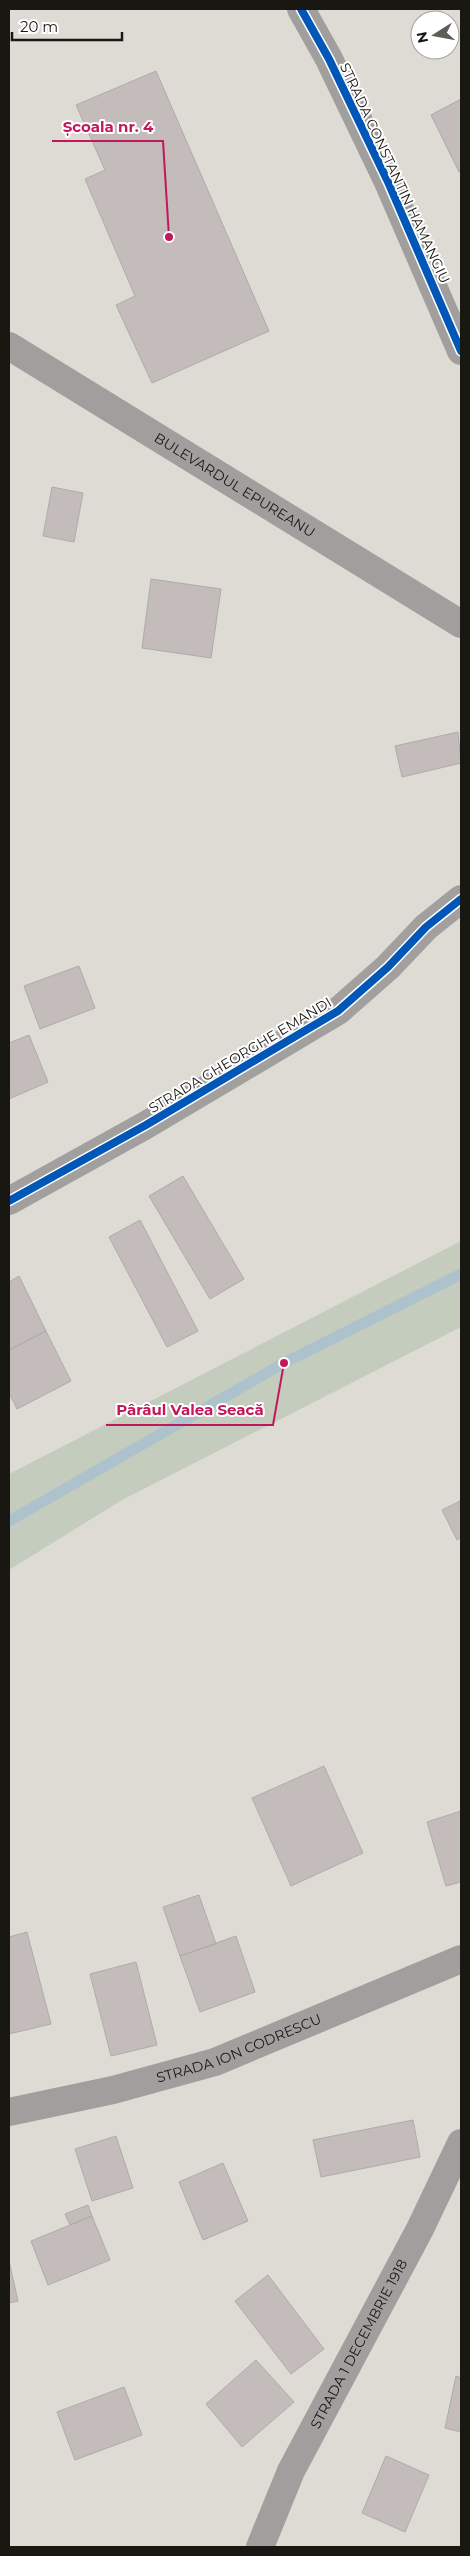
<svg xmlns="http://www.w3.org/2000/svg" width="470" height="2556" font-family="Montserrat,sans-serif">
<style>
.green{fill:#c4cdbd}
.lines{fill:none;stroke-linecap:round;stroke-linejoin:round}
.stream{stroke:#aec2cd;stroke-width:11}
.building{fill:#c3bcbb;stroke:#aeaba9}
.street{stroke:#a2a09e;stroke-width:28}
.secondary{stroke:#a19f9d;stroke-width:28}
.cycleway-casing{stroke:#fff;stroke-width:11}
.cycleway{stroke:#0057b8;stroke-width:8}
.labels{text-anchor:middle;stroke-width:4;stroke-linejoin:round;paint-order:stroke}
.street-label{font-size:14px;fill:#181712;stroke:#fff}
.leader{fill:none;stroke:#c2185b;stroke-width:2}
.callout-dot{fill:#c2185b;stroke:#fff;stroke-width:2}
.callout-label{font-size:15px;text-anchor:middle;font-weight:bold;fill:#c2185b;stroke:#fff;stroke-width:4;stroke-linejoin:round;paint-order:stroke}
</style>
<rect width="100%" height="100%" fill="#dddbd4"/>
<!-- green -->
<path class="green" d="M461 1241V1327L122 1500 9 1570V1474Z"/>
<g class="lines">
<!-- stream -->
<path class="stream" d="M9 1521 284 1363 461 1274"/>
</g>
<!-- building -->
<path class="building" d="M156 71 269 331 152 383 116 305 135 296 85 179 105 170 76 105Z
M461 99V171L459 172 431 115Z
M52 487 83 493 74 542 43 536Z
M151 579 221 589 211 658 142 648Z
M458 732 461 763 402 777 395 746Z
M79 966 95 1008 40 1029 24 986Z
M29 1035 48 1082 9 1099V1043Z
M183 1176 244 1279 210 1299 149 1196Z
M140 1220 198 1331 167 1347 109 1237Z
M19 1276 46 1331 9 1350V1282Z
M46 1331 71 1381 17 1409 9 1393V1350Z
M460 1501 461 1537 457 1540 442 1510Z
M324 1766 363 1853 291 1886 252 1798Z
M461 1811V1882L446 1886 427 1822Z
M199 1895 216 1944 180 1956 163 1907Z
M27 1932 51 2024 9 2034V1937Z
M236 1936 255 1992 200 2012 180 1956Z
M136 1962 157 2045 111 2056 90 1974Z
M413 2120 420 2157 321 2177 313 2140Z
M116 2136 133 2188 92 2201 75 2149Z
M223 2163 248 2221 203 2240 179 2182Z
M88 2205 92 2216 70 2225 65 2214Z
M92 2216 110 2260 48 2285 31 2241Z
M9 2261 18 2301 9 2303Z
M268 2275 324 2349 291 2374 235 2301Z
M256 2360 294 2402 242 2447 206 2404Z
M456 2376 461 2378V2432L445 2428Z
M124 2387 142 2435 75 2460 57 2412Z
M386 2456 429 2475 405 2532 362 2513Z"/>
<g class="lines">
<!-- street -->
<path class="street" d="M9 1201 146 1125 338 1011 388 967 426 927 461 899"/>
<!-- secondary -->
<g class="secondary">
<path d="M301 9 329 59 388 182 461 351"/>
<path id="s1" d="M9 346 461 624"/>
<path id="s2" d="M9 2112 113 2090 215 2062 461 1959"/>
<path id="s3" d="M260 2547 291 2471 420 2229 461 2143"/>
</g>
<defs>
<path id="cycleway" d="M301 9 329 59 388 182 461 351
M9 1201 146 1125 338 1011 388 967 426 927 461 899"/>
</defs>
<!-- cycleway casing -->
<use href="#cycleway" class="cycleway-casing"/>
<!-- cycleway -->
<use href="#cycleway" class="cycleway"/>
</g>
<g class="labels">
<!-- street labels -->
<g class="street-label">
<text transform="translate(395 173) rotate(65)" y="5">STRADA CONSTANTIN HAMANGIU</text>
<text dy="5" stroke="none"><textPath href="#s1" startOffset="265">BULEVARDUL EPUREANU</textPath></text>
<text transform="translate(240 1055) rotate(-31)" y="5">STRADA GHEORGHE EMANDI</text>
<text dy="5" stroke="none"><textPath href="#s2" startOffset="239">STRADA ION CODRESCU</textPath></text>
<text dy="5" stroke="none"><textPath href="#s3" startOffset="226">STRADA 1 DECEMBRIE 1918</textPath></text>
</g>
</g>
<!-- callouts -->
<path class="leader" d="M169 237L163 141H52M284 1363L273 1425H106"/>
<g class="callout-dot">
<circle cx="169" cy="237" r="5"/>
<circle cx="284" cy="1363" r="5"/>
</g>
<g class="callout-label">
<text x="108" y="132">Școala nr. 4</text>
<text x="190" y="1415">Pârâul Valea Seacă</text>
</g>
<!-- border -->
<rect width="470" height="2556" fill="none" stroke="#181712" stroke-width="20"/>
<!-- north arrow -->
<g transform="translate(435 35) rotate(259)"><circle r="24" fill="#ffffff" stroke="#a3a2a0"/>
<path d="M0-4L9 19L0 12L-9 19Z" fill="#5d5c56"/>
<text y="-8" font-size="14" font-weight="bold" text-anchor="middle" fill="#181712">N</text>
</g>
<!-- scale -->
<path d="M12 32v8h110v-8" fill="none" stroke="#181712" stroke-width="2.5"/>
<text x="20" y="32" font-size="15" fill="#181712" stroke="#ffffff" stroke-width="4" paint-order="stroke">20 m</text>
</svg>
